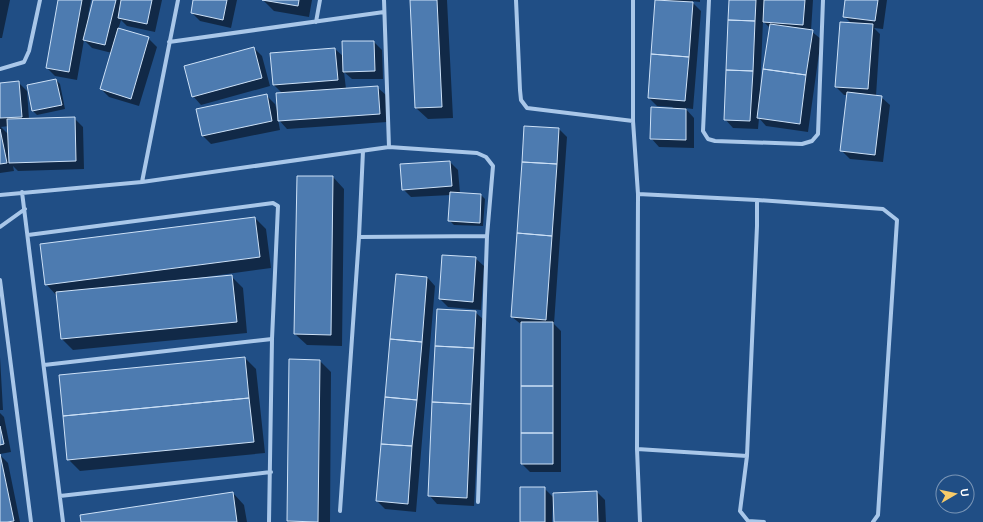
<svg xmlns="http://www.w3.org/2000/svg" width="983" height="522" font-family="Arial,sans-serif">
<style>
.shadow{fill:#0007;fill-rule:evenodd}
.building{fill:#4d7bb0;stroke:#cde1f7}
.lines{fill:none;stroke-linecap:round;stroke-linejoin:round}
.street{stroke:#a9c7e9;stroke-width:4}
</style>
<rect width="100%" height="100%" fill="#204e85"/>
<!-- shadow -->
<path class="shadow" d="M0 0H10L2 38H0Z
M59 0H91L88 16 90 17 94 0H162L155 32 127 26 121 20 118 30 148 38 157 47 139 106 109 97 101 89 112 53 92 48 84 40 77 80 55 76 47 68Z
M194 0H237L231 28 200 21 192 13Z
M263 0H312L309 17 274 11Z
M411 0H447L453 118 428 119 416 108Z
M656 0H700V2L691 1 701 11 693 109 685 108 694 118V148L659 147 651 138 673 107 657 106 649 98Z
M730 0H813L811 31 821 39 808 132 766 126 759 118 758 129 733 128 725 119ZM763 21 770 28 761 91H760Z
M846 0H887L883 29 874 28 880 34 876 96 881 97 890 105 883 162 850 159 841 150 848 95H844L836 87 852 24 844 16Z
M374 42 382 50 383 79H352L344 72 346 89 377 87 386 95 387 122 287 129 278 119 280 130 211 144 203 136 198 110 266 95 275 104 279 118 283 94 274 85 335 49 344 57Z
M254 48 262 56 270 86 201 105 193 96Z
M56 80 60 84 65 109 37 115 33 111Z
M18 82 27 91 29 119 74 118 83 127 84 169 18 171 13 166 14 171 0 173V84ZM9 126V135L1 127Z
M559 129 567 137 554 324 561 331V472H530L522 464V325L512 317Z
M450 162 458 170 460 193 481 195 485 199 483 226 454 225 449 220 451 195 411 197 403 189Z
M333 177 344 189 342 346 307 345 295 334Z
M255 218 266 229 271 268 191 279V280L232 277 243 288 247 333 73 350 62 339 57 296 46 284Z
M475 258 484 266 481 310 448 307 440 299Z
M427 277 435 286 416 512 385 509 377 501Z
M475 312 484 320 474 506 437 504 429 495Z
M0 357 3 410H0Z
M245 358 256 369 265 453 80 471 68 459Z
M320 361 331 372 330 522H289Z
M0 413 4 417 11 452 0 454Z
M0 455 8 463 20 522H0Z
M544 488 553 497 552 522H521Z
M597 492 605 500 606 522H555Z
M233 493 244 505 247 522H82Z"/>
<!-- building -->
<path class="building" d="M58 0H82L69 72 46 68Z
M93 0H116L105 45 83 40Z
M121 0H152L147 24 118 18Z
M193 0H227L223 20 191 13Z
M262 0H299L298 6Z
M410 0H437L442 107 415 108Z
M655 0 693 2 689 57 651 54Z
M729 0H756L755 21 728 20Z
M764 0H805L803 25 763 22Z
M845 0H878L875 21 843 17Z
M728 20 755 21 753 71 726 70Z
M840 22 873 24 868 89 835 87Z
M770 24 813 30 806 75 763 69Z
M118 28 149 37 131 99 100 89Z
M342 41H374L375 71 343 72Z
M254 47 262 78 192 97 184 66Z
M335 48 338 80 273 85 270 53Z
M651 54 689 57 685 101 648 98Z
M763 69 806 75 800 124 757 118Z
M726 70 753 71 750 121 724 120Z
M56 79 62 105 32 111 27 85Z
M19 81 22 117 0 118V83Z
M378 86 380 114 278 121 276 93Z
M847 92 882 96 875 155 840 151Z
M267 94 272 121 202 136 196 109Z
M651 107 686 109V140L650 139Z
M75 117 76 161 9 163 7 119Z
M524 126 559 128 557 164 522 162Z
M0 129 7 163 0 164Z
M450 161 452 186 402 190 400 164Z
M522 162 557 164 552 236 517 233Z
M297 176H333L331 335 294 334Z
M450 192 481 194 480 223 448 221Z
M255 217 260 257 45 285 40 244Z
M517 233 552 236 546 320 511 317Z
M442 255 476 257 473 302 439 299Z
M396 274 427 277 422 342 390 339Z
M232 275 237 322 61 339 56 292Z
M437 309 476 311 474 348 435 346Z
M521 322H553V386H521Z
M390 339 422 342 417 400 385 397Z
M435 346 474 348 471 404 432 402Z
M245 357 249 398 63 416 59 375Z
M289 359 320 360 318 522 287 521Z
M521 386H553V433H521Z
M385 397 417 400 412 446 381 444Z
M249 398 254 442 67 460 63 416Z
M432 402 471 404 467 498 428 496Z
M0 426 4 444 0 445Z
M521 433H553V464H521Z
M381 444 412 446 408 504 376 501Z
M0 454 14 521 7 522H0Z
M520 487H545V522H520Z
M597 491 598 522H554L553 493Z
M233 492 237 522H81L80 515Z"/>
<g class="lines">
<!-- street -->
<path class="street" d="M384 0 389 147
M516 0 520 90 521 100 527 108 633 121
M633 0V121L638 194 637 449 640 522
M709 0 703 131 708 139 715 141 802 144 812 141 818 134 823 0
M316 22 320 0
M169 42 384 12
M0 69 24 62 29 51 40 0
M142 182 178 0
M22 192 63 522
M0 195 142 182 389 147 477 153 486 157 493 166 487 236 478 502
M757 200 883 209 897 220 878 515 873 522
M0 227 25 209
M28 235 273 203 278 206 272 339 269 522
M359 237 487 236
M0 280 31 522
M44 365 272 339
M637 449 747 456 757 226V200L638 194
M747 456 740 511 748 521 764 522
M60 496 271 472
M340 511 359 237 363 151"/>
</g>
<!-- north arrow -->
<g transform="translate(955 494) rotate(81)"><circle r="19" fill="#204e85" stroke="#7995b6"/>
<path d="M0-3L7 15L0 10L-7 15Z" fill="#f7cb69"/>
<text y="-6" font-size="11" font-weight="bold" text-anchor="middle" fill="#ffffff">U</text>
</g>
</svg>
